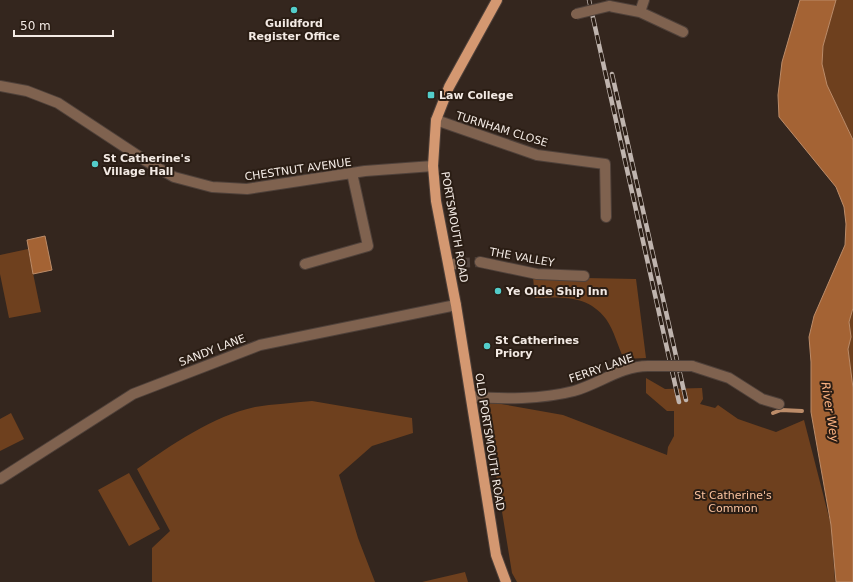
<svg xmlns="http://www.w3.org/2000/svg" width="853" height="582" font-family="'DejaVu Sans',sans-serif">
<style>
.green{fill:#6e401e}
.water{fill:#a46334;stroke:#bc8c69}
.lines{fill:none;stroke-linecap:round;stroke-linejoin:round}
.stream{stroke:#bc8c69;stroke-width:4}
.minor-tunnel{stroke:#51433c;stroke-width:10;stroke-dasharray:10 5;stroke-linecap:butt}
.minor-casing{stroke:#4f413a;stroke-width:12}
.primary-casing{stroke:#4f413a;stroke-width:12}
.minor{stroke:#7f624f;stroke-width:10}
.primary{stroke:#d49871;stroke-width:10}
.rail-casing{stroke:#bfb4ae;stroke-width:4.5}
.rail{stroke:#2a1d14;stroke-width:3;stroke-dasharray:9;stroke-linecap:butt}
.minor-bridge-casing{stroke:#4f413a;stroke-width:12;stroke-linecap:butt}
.minor-bridge{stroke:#7f624f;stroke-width:10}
.poi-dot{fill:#53cdca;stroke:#2a1d14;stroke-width:1.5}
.labels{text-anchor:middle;stroke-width:4;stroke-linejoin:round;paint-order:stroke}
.poi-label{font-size:11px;font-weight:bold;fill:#f3eae4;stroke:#2a1d14;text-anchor:start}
.street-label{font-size:11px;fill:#f3eae4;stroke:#2a1d14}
.park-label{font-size:11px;fill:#fcc4a0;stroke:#2a1d14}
.water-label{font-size:12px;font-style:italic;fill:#fcb281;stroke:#2a1d14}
</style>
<rect width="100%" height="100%" fill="#34261e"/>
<!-- green -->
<path class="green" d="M836 0H853V140L824 80 822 64 823 46Z
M28 249 41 312 9 318 0 274V255Z
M533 277 636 279 646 358 624 359C618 347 614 330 606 319 588 295 562 297 535 298Z
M853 308V388L848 349 851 337 849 322Z
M646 378 665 389 702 388 703 399 700 404 715 408 718 405 738 419 776 432 804 420 831 525 835 582H517L512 573 484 401 563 415 667 455 668 447 674 436V411H667L646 393Z
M312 401 412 418 413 433 372 446 339 475 358 538 375 582H152V548L170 531 137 469C171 445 213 416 255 407 273 404 293 403 312 401Z
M11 413 24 439 0 451V419Z
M129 473 160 529 129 546 98 490Z
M465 572 468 582H422Z"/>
<!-- water -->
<path class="water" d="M800 0H836L823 46 822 64 827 85 853 140V308L849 322 851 337 848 349 853 388V582H836L831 525 811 412V362L809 337 814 316 845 245 846 224 844 207 836 187 779 117 778 95 782 62Z
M45 236 52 270 33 274 27 240Z"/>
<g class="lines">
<!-- stream -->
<path class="stream" d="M773 413 781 410 802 411"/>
<!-- minor-tunnel -->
<path class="minor-tunnel" d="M460 263 480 262"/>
<defs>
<path id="minor" d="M644 0 640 12 683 32
M609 6 640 12
M0 86 27 91 58 103 146 161 174 177 212 187 247 189 365 171 433 166
M436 120 537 155 605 164 606 217
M480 262 537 274 584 276
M305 264 368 246 352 173
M449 265 460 263
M692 366 729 378 762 399 779 404
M471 396C501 400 543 399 574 391 599 384 621 366 648 366
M0 479 133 394 260 345 456 305"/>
<path id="primary" d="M497 0 449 87 436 120 433 166 436 201 456 305 496 555 506 582"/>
</defs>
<!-- minor casing -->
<use href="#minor" class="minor-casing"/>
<!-- primary casing -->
<use href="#primary" class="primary-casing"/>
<!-- minor -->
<use href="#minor" class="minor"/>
<!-- primary -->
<use href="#primary" class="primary"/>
<defs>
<path id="rail" d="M589 0 679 402
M612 74 686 400"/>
</defs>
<!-- rail casing -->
<use href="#rail" class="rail-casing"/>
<!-- rail -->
<use href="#rail" class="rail"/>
<defs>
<path id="minor-bridge" d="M576 14 609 6
M648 366H692"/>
</defs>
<!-- minor-bridge casing -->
<use href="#minor-bridge" class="minor-bridge-casing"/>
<!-- minor-bridge -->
<use href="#minor-bridge" class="minor-bridge"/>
</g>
<!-- markers -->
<g class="poi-dot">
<circle cx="294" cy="10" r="4"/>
<rect x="427" y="91" width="8" height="8" rx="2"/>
<circle cx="95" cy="164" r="4"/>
<circle cx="498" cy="291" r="4"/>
<circle cx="487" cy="346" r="4"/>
</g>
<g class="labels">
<!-- poi labels -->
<g class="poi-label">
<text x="294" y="27" text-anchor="middle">Guildford<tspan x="294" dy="13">Register Office</tspan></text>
<text x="439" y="99">Law College</text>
<text x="103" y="162">St Catherine's<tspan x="103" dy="13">Village Hall</tspan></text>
<text x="506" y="295">Ye Olde Ship Inn</text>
<text x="495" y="344">St Catherines<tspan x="495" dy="13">Priory</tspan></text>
</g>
<!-- street labels -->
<g class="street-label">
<text transform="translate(502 129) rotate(17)" y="4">TURNHAM CLOSE</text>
<text transform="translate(298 169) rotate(-8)" y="4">CHESTNUT AVENUE</text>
<text transform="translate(455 227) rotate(80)" y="4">PORTSMOUTH ROAD</text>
<text transform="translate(522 257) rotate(10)" y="4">THE VALLEY</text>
<text transform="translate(212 350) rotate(-21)" y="4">SANDY LANE</text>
<text transform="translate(601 368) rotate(-19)" y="4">FERRY LANE</text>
<text transform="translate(490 442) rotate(81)" y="4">OLD PORTSMOUTH ROAD</text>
</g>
<!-- park labels -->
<g class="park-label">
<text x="733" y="499">St Catherine's<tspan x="733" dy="13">Common</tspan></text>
</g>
<!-- water labels -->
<g class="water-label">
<text transform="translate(830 412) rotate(81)" y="4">River Wey</text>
</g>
</g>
<!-- scale -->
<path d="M14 30v6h99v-6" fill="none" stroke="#f3eae4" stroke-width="2"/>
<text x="20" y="30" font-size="12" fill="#f3eae4" stroke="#2a1d14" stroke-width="3" paint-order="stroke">50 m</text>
</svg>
